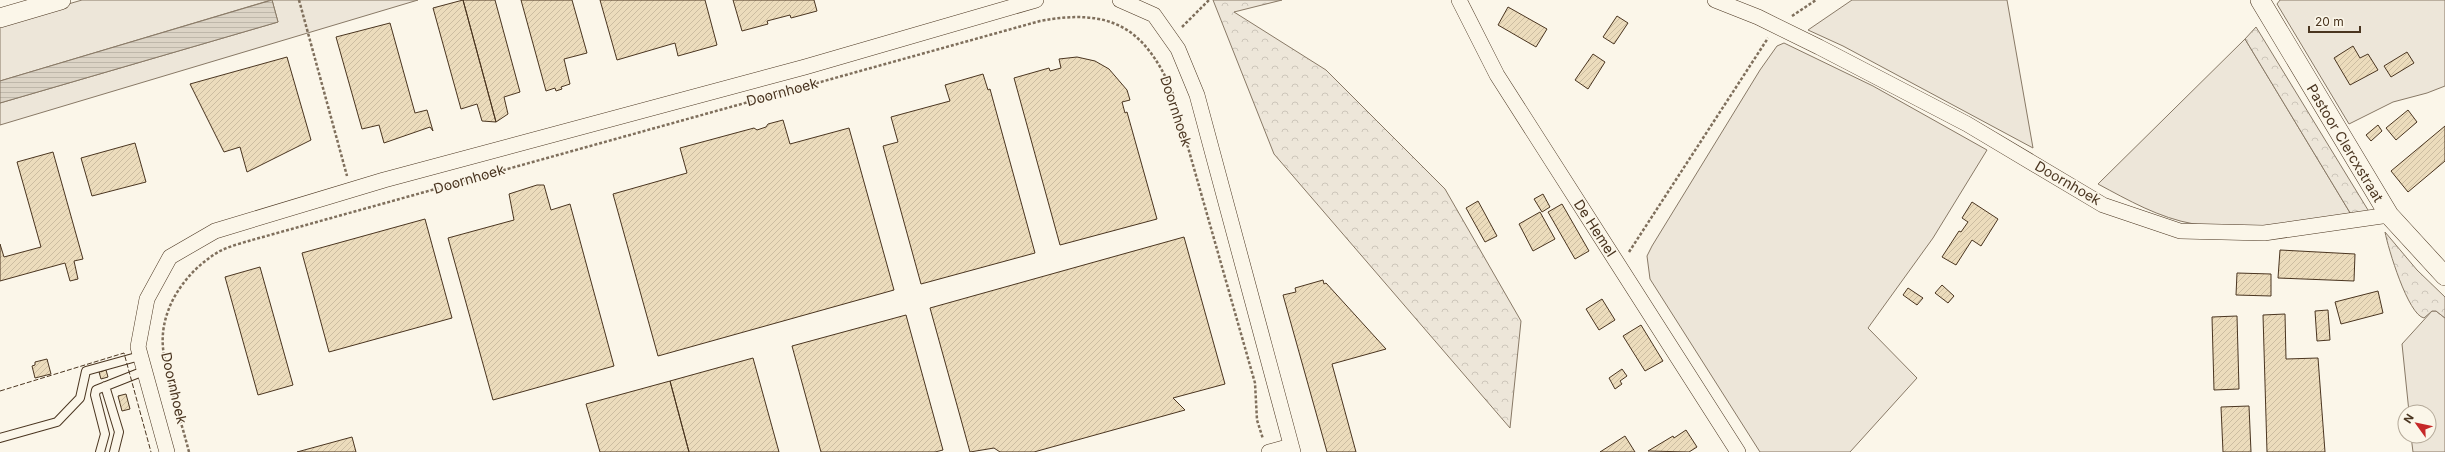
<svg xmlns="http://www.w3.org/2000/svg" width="2445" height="452" font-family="Inter,sans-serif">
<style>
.green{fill:#ede6d9;stroke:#887966}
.forest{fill:url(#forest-crowns);stroke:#887966}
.water{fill:url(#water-rules);stroke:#887966}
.building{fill:url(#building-hatch);stroke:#4a3520}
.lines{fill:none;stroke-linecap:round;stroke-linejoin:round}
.service-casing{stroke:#4a3520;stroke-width:10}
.minor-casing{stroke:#4a3520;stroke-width:16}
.tertiary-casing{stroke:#4a3520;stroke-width:20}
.path{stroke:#7f6f5c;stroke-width:2.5;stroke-dasharray:3 2;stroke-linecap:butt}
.service{stroke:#fbf6e9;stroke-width:8}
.minor{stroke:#fbf6e9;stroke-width:15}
.tertiary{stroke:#fbf6e9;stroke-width:19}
.fence{stroke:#4a3520;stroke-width:1;stroke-dasharray:5 2;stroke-linecap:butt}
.labels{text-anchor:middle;stroke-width:3;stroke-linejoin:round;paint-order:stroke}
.street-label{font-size:14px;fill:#4a3520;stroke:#fbf6e9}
</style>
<defs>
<pattern id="forest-crowns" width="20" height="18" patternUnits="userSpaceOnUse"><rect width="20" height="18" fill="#ede6d9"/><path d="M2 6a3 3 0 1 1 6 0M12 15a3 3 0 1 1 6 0" fill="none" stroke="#cdc6ba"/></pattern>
<pattern id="water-rules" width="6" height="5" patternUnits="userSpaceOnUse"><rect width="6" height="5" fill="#dcd4c6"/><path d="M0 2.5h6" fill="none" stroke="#beb7aa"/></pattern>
<pattern id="building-hatch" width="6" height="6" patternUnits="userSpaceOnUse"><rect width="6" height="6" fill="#ecdcbc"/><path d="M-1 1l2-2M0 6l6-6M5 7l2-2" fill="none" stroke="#ccbda1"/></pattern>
</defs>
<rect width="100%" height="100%" fill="#fbf6e9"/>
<!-- green -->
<path class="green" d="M82 0H271L0 81V24Z
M272 0H418L0 125V103L278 22Z
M1852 0H2007L2033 148 1843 46 1808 30Z
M2280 0H2445V86L2427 93 2393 102 2349 124 2277 4Z
M2245 39 2352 216C2300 222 2246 232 2194 224 2159 218 2128 200 2098 184Z
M1784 43 1873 86 1987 150 1933 238 1868 328 1917 378 1850 452H1760L1650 279 1647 256 1652 246 1760 70 1777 46Z
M2432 311H2436L2445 318V452H2413L2411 436H2429V412H2409L2402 344Z"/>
<!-- forest -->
<path class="forest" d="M1213 0H1282L1234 12 1326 70 1445 189 1521 321 1510 428 1274 154Z
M2256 27 2368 210 2364 214 2352 216 2245 39Z
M2385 232 2417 270 2445 297V318L2436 311H2432L2424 318C2408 315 2388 248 2385 232Z"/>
<!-- water -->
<path class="water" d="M272 0 278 22 0 103V81Z"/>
<!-- building -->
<path class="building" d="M463 0 496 122 482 121 477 104 461 109 433 8Z
M463 0H495L520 92 504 97 508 114 496 122Z
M521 0H572L587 53 564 59 570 84 561 87 562 89 556 91 555 88 546 91Z
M600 0H705L717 45 678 56 675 43 617 60Z
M733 0H814L817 11 791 18 790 15 767 21 768 24 742 31Z
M1508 7 1547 29 1536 47 1498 25Z
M1617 16 1628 23 1614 44 1603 37Z
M390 23 415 113 427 110 433 131 430 127 384 143 379 125 362 129 336 37Z
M2353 46 2360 58 2368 54 2378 70 2350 85 2334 58Z
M2407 52 2414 63 2391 77 2384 66Z
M1593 54 1605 62 1588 89 1575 80Z
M287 57 311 140 247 172 240 147 224 152 190 84Z
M1077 57 1095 61 1109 69 1127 90 1130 100 1122 102 1125 113 1127 112 1157 219 1060 245 1014 78 1049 68 1050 71 1061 68 1059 59Z
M983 74 988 90 990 89 1035 253 921 284 883 146 898 142 891 117 950 101 945 85Z
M2408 110 2417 122 2396 140 2386 128Z
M783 120 790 144 849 128 894 290 658 356 613 194 687 173 680 148 754 128 757 130 766 127 768 124Z
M2378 125 2382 131 2371 141 2366 135Z
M2445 126V161L2408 192 2391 171Z
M135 143 146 182 92 196 81 158Z
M53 152 83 259 74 261 78 279 70 281 65 263 0 281V244L4 257 41 247 17 162Z
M537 185H544L551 210 570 204 614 366 493 400 448 238 514 220 509 194Z
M1543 194 1550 207 1542 212 1534 199Z
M1478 201 1497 236 1485 242 1466 208Z
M1972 202 1998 219 1981 246 1972 240 1956 265 1942 257 1959 231 1961 232 1968 222 1962 218Z
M1562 204 1589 251 1575 259 1548 212Z
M1540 212 1555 239 1533 251 1519 224Z
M425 219 452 318 329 352 302 253Z
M1184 237 1225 384 1173 398 1185 410 1034 452H1000L994 448 970 452 930 308Z
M2280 250 2355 254 2354 281 2278 278Z
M260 267 293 385 258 395 225 277Z
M2237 273 2271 274V296L2236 295Z
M1323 280 1324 284 1326 283 1386 349 1332 364 1356 452H1327L1283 295 1296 292 1295 288Z
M1942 285 1954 296 1948 303 1935 293Z
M1908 288 1923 298 1917 305 1903 295Z
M2378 291 2383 313 2341 324 2335 302Z
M1602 299 1615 320 1599 330 1586 309Z
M2328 310 2330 340 2317 341 2315 311Z
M2285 314 2286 359 2318 358 2325 452H2267L2263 315Z
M906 315 943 450 935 452H821L792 346Z
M2237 316 2239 389 2214 390 2212 317Z
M1641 325 1663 361 1645 371 1623 336Z
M753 358 779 452H689L670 381Z
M47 359 51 374 35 378 32 366 35 365V362Z
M1622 369 1627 376 1620 381 1622 384 1615 389 1609 378Z
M106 370 108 377 101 379 99 372Z
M670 381 689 452H600L586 404Z
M126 394 130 409 122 411 118 396Z
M2249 406 2251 452H2223L2221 407Z
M1686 430 1697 447 1689 452 1648 451 1673 436 1674 438Z
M1625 436 1635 452H1600Z
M352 437 356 452H297Z"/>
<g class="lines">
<defs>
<path id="service" d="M105 386 119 432 114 452
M0 438 57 422 80 398 86 371 140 356
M100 452 105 434 95 395 96 390 144 371"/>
<path id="minor" d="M1120 0 1154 15 1178 49 1197 95 1293 452
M1459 0 1497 75 1738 452
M1715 0 1758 17 1819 47 1967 124 2103 205 2180 231 2264 233 2389 215
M167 452 138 347 147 299 170 257 215 231 384 180 805 67 1036 0
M1269 452 1291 446"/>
<path id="tertiary" d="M2260 0 2389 215 2445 276
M0 18 61 0"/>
</defs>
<!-- service casing -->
<use href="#service" class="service-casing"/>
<!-- minor casing -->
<use href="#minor" class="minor-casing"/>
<!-- tertiary casing -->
<use href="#tertiary" class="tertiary-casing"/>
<!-- path -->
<path class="path" d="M299 0 347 176
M1792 16 1816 0
M1182 27 1209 0
M1629 252 1768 38
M189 452C181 420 169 387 164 355 156 312 185 271 220 251 230 246 242 243 252 240L1040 21C1109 8 1144 26 1172 91L1255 383 1257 420 1263 439"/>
<!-- service -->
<use href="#service" class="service"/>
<!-- minor -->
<use href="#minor" class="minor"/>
<!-- tertiary -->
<use href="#tertiary" class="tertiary"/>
<!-- fence -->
<path class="fence" d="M0 391 124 353 151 452"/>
</g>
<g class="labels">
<!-- street labels -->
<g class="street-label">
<text transform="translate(782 92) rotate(-15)" y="5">Doornhoek</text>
<text transform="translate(1176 111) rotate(72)" y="5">Doornhoek</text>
<text transform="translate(2345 143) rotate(59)" y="5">Pastoor Clercxstraat</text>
<text transform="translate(469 179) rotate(-16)" y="5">Doornhoek</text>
<text transform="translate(2068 183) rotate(30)" y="5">Doornhoek</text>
<text transform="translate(1595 228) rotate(57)" y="5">De Hemel</text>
<text transform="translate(174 388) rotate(77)" y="5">Doornhoek</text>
</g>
</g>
<!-- north arrow -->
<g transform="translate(2417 424) rotate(303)"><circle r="19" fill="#fbf6e9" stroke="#b4a999"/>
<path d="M0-3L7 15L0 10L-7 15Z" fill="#c62828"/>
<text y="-6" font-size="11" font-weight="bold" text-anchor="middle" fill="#4a3520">N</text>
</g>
<!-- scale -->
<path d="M2309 26v6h51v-6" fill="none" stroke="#4a3520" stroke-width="2"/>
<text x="2315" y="26" font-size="12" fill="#4a3520" stroke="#fbf6e9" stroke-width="3" paint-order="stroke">20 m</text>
</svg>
